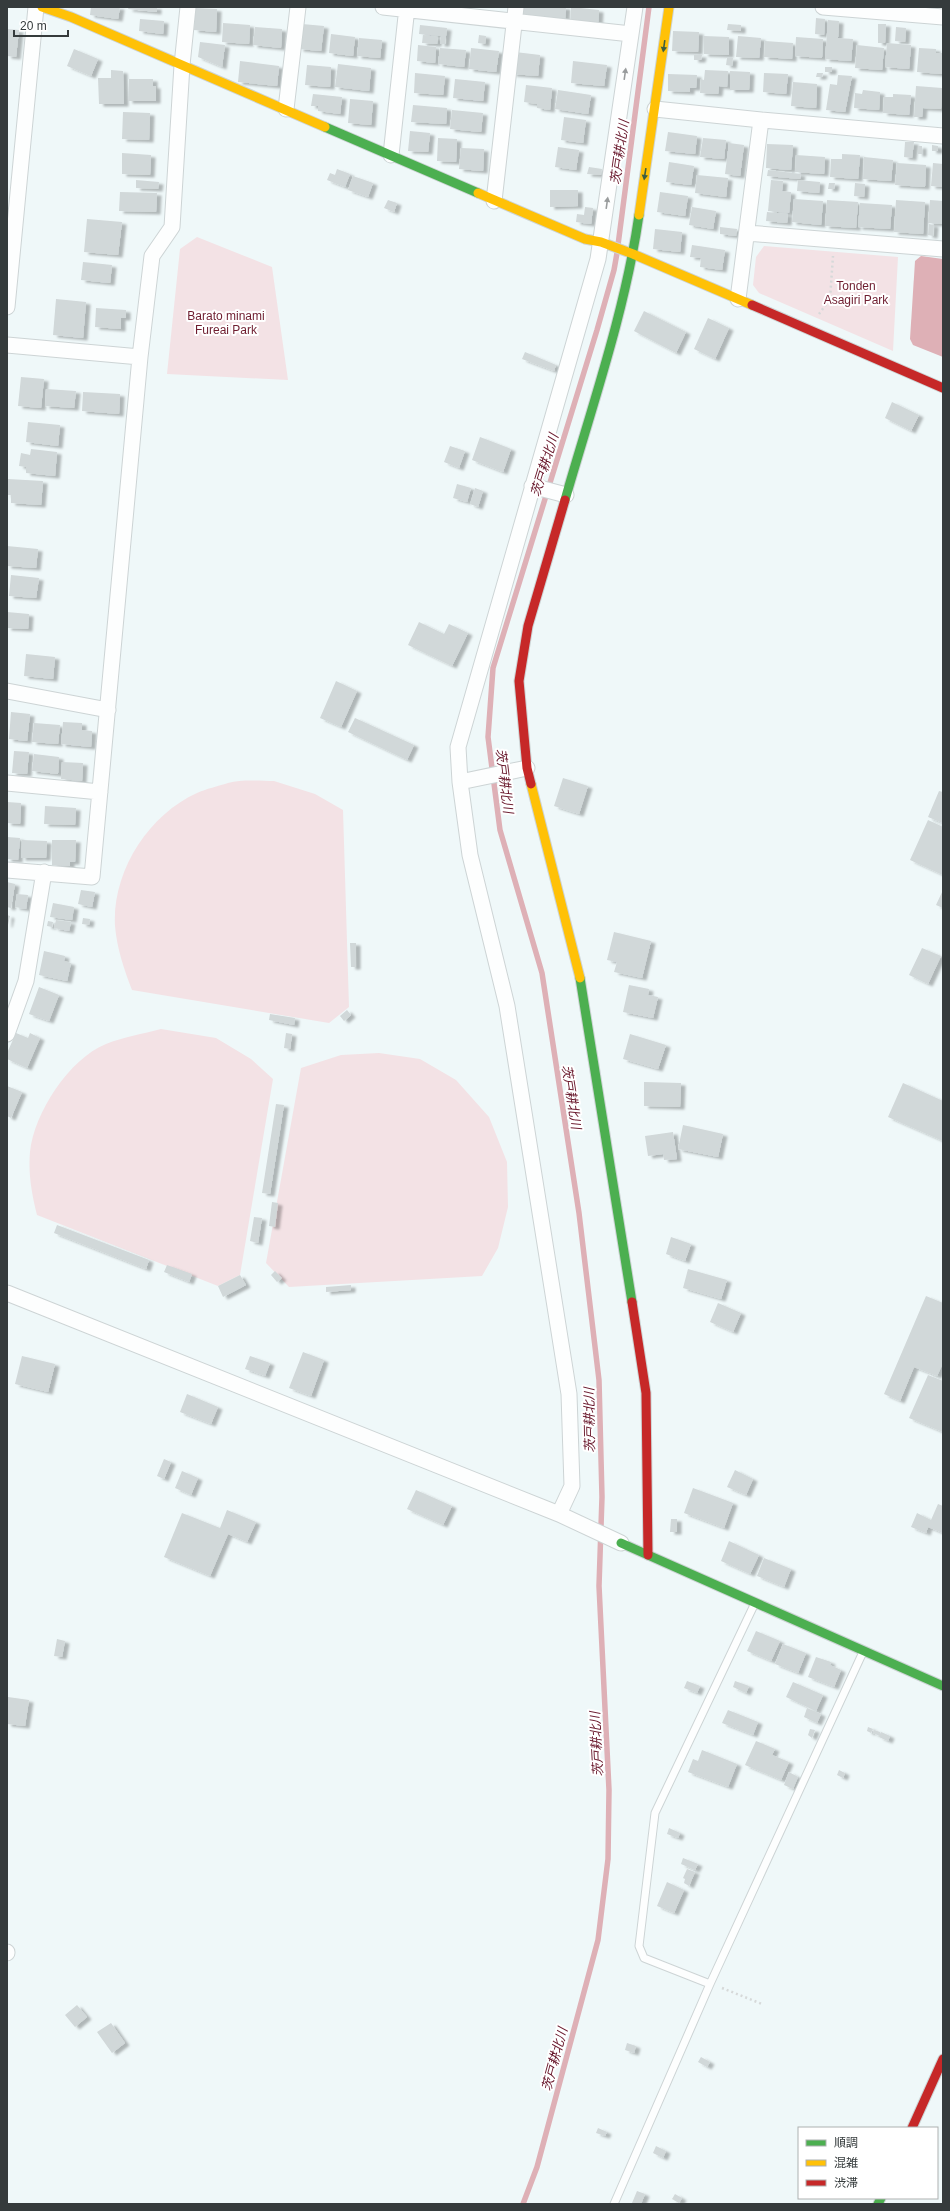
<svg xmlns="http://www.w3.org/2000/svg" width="950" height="2211" font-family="Arial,'Noto Sans JP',sans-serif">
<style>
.green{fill:#f3e2e5}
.water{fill:#deb0b6}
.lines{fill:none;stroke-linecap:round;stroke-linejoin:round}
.stream{stroke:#deb0b6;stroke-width:5.5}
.building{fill:#d1d8d9;filter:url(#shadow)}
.lane-casing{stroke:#cdd4d5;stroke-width:9}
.street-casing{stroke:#cdd4d5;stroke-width:17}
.fast-casing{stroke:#cdd4d5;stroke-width:11}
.slow-casing{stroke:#cdd4d5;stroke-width:11}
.jam-casing{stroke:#cdd4d5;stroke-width:11}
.path{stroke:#d6d9d9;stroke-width:2.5;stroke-dasharray:2 3;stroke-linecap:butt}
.lane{stroke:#fdfefe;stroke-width:7}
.street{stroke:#fdfefe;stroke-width:15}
.fast{stroke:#4caf50;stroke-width:9}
.slow{stroke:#ffc107;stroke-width:9}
.jam{stroke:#c62828;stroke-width:9}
.oneway{fill:#3c5e42}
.oneway2{fill:#999c9d}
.labels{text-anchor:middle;stroke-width:4;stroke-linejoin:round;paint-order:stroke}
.park-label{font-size:12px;fill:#6e1d2f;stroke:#fff}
.water-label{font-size:13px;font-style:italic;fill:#68172b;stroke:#fff}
</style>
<defs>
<filter id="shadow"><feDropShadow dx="4.5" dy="2.5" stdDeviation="1" flood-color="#0004"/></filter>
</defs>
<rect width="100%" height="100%" fill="#eff8f9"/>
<!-- green -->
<path class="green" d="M197 237 272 267 288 380 167 374 180 249Z
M764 246 898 257 893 351 759 293 753 285 756 257Z
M274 781 315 794 343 810 349 1007 329 1023 132 990C124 969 117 949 115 926 112 872 148 815 197 793 206 789 218 786 228 783 242 779 260 781 274 781Z
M161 1029 216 1038 251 1059 273 1079 240 1275 218 1286 37 1215C32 1195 28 1174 30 1152 34 1113 69 1059 106 1044 123 1037 143 1034 161 1029Z
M379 1053 420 1059 456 1080 489 1117 507 1162 508 1207 498 1248 482 1276 289 1287 266 1263 301 1068 341 1055Z"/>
<!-- water -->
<path class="water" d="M921 256 943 259V357L913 345 910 339 915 261Z"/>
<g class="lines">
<!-- stream -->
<path class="stream" d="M618 245 649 7
M523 2204 537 2167 598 1940 608 1859 609 1790 599 1586 602 1497 599 1380 579 1213 542 973 500 830 488 737 493 668 597 330 614 270 617 253"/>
</g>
<!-- building -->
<path class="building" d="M91 7H120L118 19 90 15Z
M129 7H157V12L128 9Z
M523 7H566L565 20 522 16Z
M571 7 599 10 598 26 570 24Z
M195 8 217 9 216 32 194 30Z
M816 18 825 19 824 35 815 34Z
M140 19 164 21 163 34 139 31Z
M828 20 839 21 838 38 853 39 851 61 825 59Z
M223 23 250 25 249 44 222 42Z
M302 24 324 26 321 51 299 49Z
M728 24 741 25V31L727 30Z
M878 24H886L885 43H878Z
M420 25 447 28 445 44H440L441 36 419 34Z
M255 27 282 29 281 48 253 45Z
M896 27 906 28 905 42 895 41Z
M7 29 19 30 16 57 7 56Z
M673 31 699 32 698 52 672 51Z
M331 34 355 37 353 56 329 53Z
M423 35 438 37 437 44 422 43Z
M479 35 486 36 485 44 478 43Z
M704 36 729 37V55L704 54Z
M738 36 761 38 759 58 736 57Z
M796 37 823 39 822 58 795 56Z
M359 38 382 40 380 58 357 56Z
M765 41 793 43 792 59 764 57Z
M200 42 225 45 222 67 198 57Z
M887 43 911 45 909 69 885 67Z
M418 45 436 47 435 63 417 61Z
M857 45 884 48 882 70 855 68Z
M440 48 466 50 464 67 438 64Z
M471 48 499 51 496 72 469 69Z
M919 48 936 49V53H943L942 74 917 72Z
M74 49 98 59 91 76 67 66Z
M515 52 540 55 538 76 512 74Z
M694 55H702L701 60H694Z
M727 58H733L732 66 726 65Z
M240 61 279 66 277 86 238 82Z
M573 61 607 65 604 86 571 83Z
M338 64 371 68 369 91 335 87Z
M307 65 331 67 330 87 305 85Z
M825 67H832V72H825Z
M111 70 123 71 124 104H99L98 78H111Z
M705 70 728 71 727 87 719 86 718 94 700 93 701 79 704 80Z
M730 71 750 72 749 90H730Z
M415 73 445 76 443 95 414 93Z
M764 73 788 74 786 94 763 92Z
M817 73H823L822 77H816Z
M668 74 697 75 696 88H690V92L668 91Z
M838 75 852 76 845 112 826 110 830 84 837 85Z
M129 79H153V86H156V101H128Z
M455 79 485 82 483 101 453 98Z
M793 82 817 84 816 108 791 106Z
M526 85 552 88 550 110 537 108V104L524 102Z
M916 86 942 88 941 109 923 108 922 117H914Z
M558 90 591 95 588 114 555 109Z
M863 90 880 92 879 110 854 108 855 93 862 94Z
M313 94 342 97 340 114 318 111V106H311Z
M893 94 911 95 909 115 883 113 884 97H893Z
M350 99 373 101 371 125 348 123Z
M413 105 447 108 446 124 411 122Z
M452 110 483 113 481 132 450 129Z
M123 112 150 113 149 140 122 139Z
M564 117 586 120 583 143 561 140Z
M410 131 430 133 428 152 408 151Z
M668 132 697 136 695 154 665 151Z
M438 138 457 139 456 162 437 161Z
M703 138 726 140 724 159 700 157Z
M905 142H914L912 158 904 157Z
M729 143 744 145 740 176 725 174Z
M767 144 793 145 791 170 766 168Z
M932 145 938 146V151H932Z
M918 146H922V154H918Z
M558 147 579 150 576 170 555 167Z
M461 148 484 149 483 171 459 169Z
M122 153 151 155 150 175 122 174Z
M842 154 860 155 858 179 830 177 831 159H842Z
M796 155 825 157 824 174 795 172Z
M864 157 893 160 891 181 863 179Z
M669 162 694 166 691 185 666 182Z
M897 163 926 165 925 187 895 185Z
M933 163 943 164V187L931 186Z
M589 167 602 169 601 175 587 174Z
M337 169 350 174 345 187 327 180 330 173 335 175Z
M768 170 801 174 800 179 767 176Z
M697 175 728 178 726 197 695 193Z
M353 176 373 183 368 197 348 190Z
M136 180 159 182 158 189 136 188Z
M771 180 783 181 782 191 791 192 789 213 768 211Z
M798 180 820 182 819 193 797 191Z
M829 183H835L834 189H828Z
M855 183 865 184 864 197 854 196Z
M550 190H578V206L550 207Z
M120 192 157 193 156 212 119 211Z
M660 192 688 196 685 216 657 212Z
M794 199 823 201 821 225 792 222Z
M388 200 397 203 394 212 384 208Z
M827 200 858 202 856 228 825 226Z
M896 200 925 202 923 234 894 232Z
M930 200 943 201V224L928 223Z
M860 203 892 205 890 229 858 227Z
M585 207 593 208 591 224 583 223Z
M692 207 716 211 713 229 689 225Z
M767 212 788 214 787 223 766 221Z
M577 214 584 215 583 223 576 222Z
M87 219 122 222 118 255 84 252Z
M929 224 934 225 933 236 928 235Z
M720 227 737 229 736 236 720 234Z
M655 229 682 232 680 252 653 249Z
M692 245 725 250 722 270 700 267 701 258 690 257Z
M83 262 112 265 110 283 81 280Z
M56 299 86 302 83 338 53 335Z
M96 308 126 310V318H121V329L95 327Z
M644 311 686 332 676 353 634 331Z
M708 318 729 328 715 359 694 349Z
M525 352 556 365 554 371 522 359Z
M21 377 44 379 41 408 18 406Z
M46 389 76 391 74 408 45 406Z
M83 392 120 394 119 414 82 411Z
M892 402 919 415 911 431 885 418Z
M28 422 60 425 58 446 26 442Z
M480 437 511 449 503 472 472 460Z
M450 446 465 451 459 468 444 462Z
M31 449 57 452 55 476 26 473V467L19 466 21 453 30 455Z
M8 479 43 481 41 505 11 503V495H7Z
M457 484 471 488 467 502 453 498Z
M475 488 483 491 478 507 470 504Z
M7 546 38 549 36 568 7 566Z
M11 575 39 578 36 598 9 596Z
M7 612 29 614 28 629 7 628Z
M419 622 444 634 449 624 468 633 452 666 408 645Z
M26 654 55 657 53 679 24 676Z
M336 681 357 691 341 727 320 718Z
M11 712 30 714 27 741 9 739Z
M355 718 414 745 407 760 348 732Z
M63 722 82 723V730L92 731 91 747 61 744Z
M34 723 60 725 58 744 32 742Z
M14 751 29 752 27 774 12 773Z
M34 754 59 757 58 774 32 771Z
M62 762 83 763 82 781 61 779Z
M563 778 588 786 579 814 554 806Z
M939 791 943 792V823L928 817Z
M7 802 21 803 20 824 7 823Z
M45 806 76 808 75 825 44 824Z
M928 820 943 827V875L910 860Z
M7 837 20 838 18 860 7 859Z
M22 840 47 841 46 858H21Z
M52 840H76L75 862H70V866L52 865Z
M7 882 15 884 11 908 7 907Z
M81 890 95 892 92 907 78 904Z
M943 890V908L936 905Z
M17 894 28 895 26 909 15 907Z
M53 903 74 907 72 920 50 917Z
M7 915 10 916 8 925H7Z
M83 918 90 919 89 925 82 924Z
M56 920 71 922 69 931 54 928Z
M48 921 53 922 52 927 47 926Z
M614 932 651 941 642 978 614 972 617 962 607 960Z
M350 943H356V967H351Z
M922 948 941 956 928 984 909 975Z
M44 951 65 956 64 961 71 963 67 981 39 975Z
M629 985 649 989 648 995 658 997 653 1018 623 1012Z
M39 987 59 995 49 1021 29 1014Z
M347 1010 351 1015 344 1021 340 1016Z
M270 1014 295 1018 294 1025 269 1020Z
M16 1033 28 1038 30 1033 40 1038 27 1068 7 1059V1053Z
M286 1033 292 1034 290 1049 284 1048Z
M630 1034 666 1045 658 1069 623 1059Z
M644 1082 681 1083 680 1107 644 1106Z
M903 1083 943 1101V1141L888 1117Z
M7 1086 22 1092 11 1118 7 1116Z
M276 1104 284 1105 270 1194 262 1193Z
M683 1125 723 1134 718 1157 678 1149Z
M673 1132 677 1159 664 1160 663 1154 648 1156 645 1136Z
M272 1202 278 1203 275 1227 269 1226Z
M254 1217 262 1218 258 1243 250 1241Z
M57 1225 149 1260 146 1269 54 1233Z
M671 1237 691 1244 685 1261 666 1254Z
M167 1265 192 1274 189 1282 164 1272Z
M688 1269 727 1280 721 1299 683 1288Z
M275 1271 282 1278 277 1282 271 1275Z
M240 1275 246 1285 223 1297 218 1286Z
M351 1285V1290L326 1292V1287Z
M926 1296 943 1303V1363L937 1376 914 1367 900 1401 884 1394Z
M718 1303 741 1313 733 1332 710 1322Z
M303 1352 324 1360 311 1396 289 1388Z
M22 1356 55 1364 48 1392 15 1384Z
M250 1356 270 1363 265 1376 245 1369Z
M928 1375 943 1381V1432L909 1418Z
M187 1394 218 1407 211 1424 180 1412Z
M164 1459 171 1462 164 1479 157 1476Z
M735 1470 753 1479 746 1495 727 1487Z
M182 1471 198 1478 191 1495 175 1488Z
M693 1488 733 1503 724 1528 684 1513Z
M416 1490 452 1506 443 1525 407 1509Z
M938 1504 943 1506V1533L928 1527 926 1533 911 1527 917 1513 931 1520Z
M227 1510 256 1522 247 1542 228 1534 210 1576 164 1557 182 1513 220 1528Z
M671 1519H677V1532H670Z
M729 1541 759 1555 750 1574 721 1561Z
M764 1558 791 1569 784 1587 757 1576Z
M756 1631 780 1641 771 1661 747 1651Z
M57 1639 65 1641 62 1657 54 1656Z
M783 1644 806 1653 798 1673 775 1664Z
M816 1657 831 1662 830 1665 841 1670 834 1687 808 1677Z
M687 1681 700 1686 697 1693 684 1688Z
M735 1681 749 1686 746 1693 733 1687Z
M793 1682 823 1695 816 1711 786 1697Z
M8 1697 29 1700 25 1726 7 1724Z
M807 1708 821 1714 817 1723 804 1717Z
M728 1710 758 1722 753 1735 722 1723Z
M868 1727 873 1729 871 1733 867 1731Z
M810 1729 815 1730 812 1738 808 1735Z
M874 1730 880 1732V1736L873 1733Z
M881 1732 890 1736 888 1741 879 1737Z
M756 1741 775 1749 772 1755 789 1762 781 1780 745 1765Z
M702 1750 737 1764 728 1787 688 1772 693 1759 698 1761Z
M839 1770 845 1773 843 1778 837 1775Z
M789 1772 798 1777 793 1789 784 1785Z
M669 1828 680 1833 678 1838 667 1834Z
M683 1858 698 1864 695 1870 681 1864Z
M687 1869 695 1872 689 1886 684 1883 685 1879 683 1878Z
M667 1882 684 1890 674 1913 657 1906Z
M77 2005 87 2017 75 2027 65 2015Z
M111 2023 125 2043 112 2053 97 2032Z
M627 2043 636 2046 634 2053 625 2050Z
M701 2057 710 2062 707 2067 698 2062Z
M598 2128 607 2132 605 2136 596 2133Z
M656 2146 666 2151 663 2158 653 2153Z
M637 2191 645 2194 641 2204 632 2203Z
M675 2194 682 2198 679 2203 672 2199Z"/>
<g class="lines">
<defs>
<path id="lane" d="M710 1984 644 1958 639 1946 655 1813 755 1603
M614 2204 710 1984 863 1652"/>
<path id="street" d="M383 7 631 34
M823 7 943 17
M286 109 298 7
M655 109 761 120 943 136
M391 155 407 7
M494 201 516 7
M747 233 943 249
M738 299 761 120
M7 307 36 7
M7 345 140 357
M532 486 566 495
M7 691 108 710
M460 782 527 768
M7 783 100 792
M7 870 92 877 140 357 152 256 172 227 182 65 188 7
M7 1034 26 981 44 872
M7 1293 559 1514 621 1543
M559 1514 572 1486 569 1394 507 1006 470 855 460 782 458 747 598 259 635 7
M7 1952V1953"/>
<path id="fast" d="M325 127 478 193
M565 500C592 406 625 312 639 215
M580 978 632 1302
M621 1543 943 1686
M878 2204 881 2198"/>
<path id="slow" d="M42 7 71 17 325 127
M478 193 585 239 601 242 633 254 752 305
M639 215 669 7
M531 784 580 978"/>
<path id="jam" d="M752 305 943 388
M531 784 527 768 519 681 528 626 565 500
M632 1302 646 1393 648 1555
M912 2128 943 2059"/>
</defs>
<!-- lane casing -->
<use href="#lane" class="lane-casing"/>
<!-- street casing -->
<use href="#street" class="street-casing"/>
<!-- fast casing -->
<use href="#fast" class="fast-casing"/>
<!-- slow casing -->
<use href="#slow" class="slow-casing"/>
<!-- jam casing -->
<use href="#jam" class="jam-casing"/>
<!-- path -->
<path class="path" d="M819 314 830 299 833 256
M722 1988 762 2004"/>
<!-- lane -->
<use href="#lane" class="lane"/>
<!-- street -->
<use href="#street" class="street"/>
<!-- fast -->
<use href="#fast" class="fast"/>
<!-- slow -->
<use href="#slow" class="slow"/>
<!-- jam -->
<use href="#jam" class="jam"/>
</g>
<!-- one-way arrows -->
<defs><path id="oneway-solid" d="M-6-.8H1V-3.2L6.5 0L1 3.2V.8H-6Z"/></defs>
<g class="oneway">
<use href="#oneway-solid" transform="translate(664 46) rotate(98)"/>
<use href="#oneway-solid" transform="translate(645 174) rotate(99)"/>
</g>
<g class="oneway2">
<use href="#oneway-solid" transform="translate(625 74) rotate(-82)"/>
<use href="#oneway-solid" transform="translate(607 203) rotate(-82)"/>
</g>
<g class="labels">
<!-- park labels -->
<g class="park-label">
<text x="856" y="290">Tonden<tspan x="856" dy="14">Asagiri Park</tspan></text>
<text x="226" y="320">Barato minami<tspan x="226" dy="14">Fureai Park</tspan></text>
</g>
<!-- water labels -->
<g class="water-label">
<text transform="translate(619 152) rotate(-82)" y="5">茨戸耕北川</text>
<text transform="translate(544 465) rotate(-73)" y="5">茨戸耕北川</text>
<text transform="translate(505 781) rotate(83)" y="5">茨戸耕北川</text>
<text transform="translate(572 1097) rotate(81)" y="5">茨戸耕北川</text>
<text transform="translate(589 1420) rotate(-91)" y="5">茨戸耕北川</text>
<text transform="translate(596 1744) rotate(-93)" y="5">茨戸耕北川</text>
<text transform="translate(554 2059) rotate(-75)" y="5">茨戸耕北川</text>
</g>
</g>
<!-- border -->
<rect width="950" height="2211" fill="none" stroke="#353b3c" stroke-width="16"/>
<!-- legend -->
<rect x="798" y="2127" width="140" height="72" fill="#ffffff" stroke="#aeb1b1"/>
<rect x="806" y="2140" width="20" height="6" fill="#4caf50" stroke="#aeb1b1"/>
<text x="834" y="2147" font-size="12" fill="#353b3c">順調</text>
<rect x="806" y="2160" width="20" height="6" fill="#ffc107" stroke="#aeb1b1"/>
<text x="834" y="2167" font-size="12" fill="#353b3c">混雑</text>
<rect x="806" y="2180" width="20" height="6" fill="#c62828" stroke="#aeb1b1"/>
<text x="834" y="2187" font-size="12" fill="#353b3c">渋滞</text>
<!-- scale -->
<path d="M14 30v6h54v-6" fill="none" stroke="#353b3c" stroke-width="2"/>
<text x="20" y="30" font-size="12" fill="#353b3c" stroke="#ffffff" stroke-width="3" paint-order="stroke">20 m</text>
</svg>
